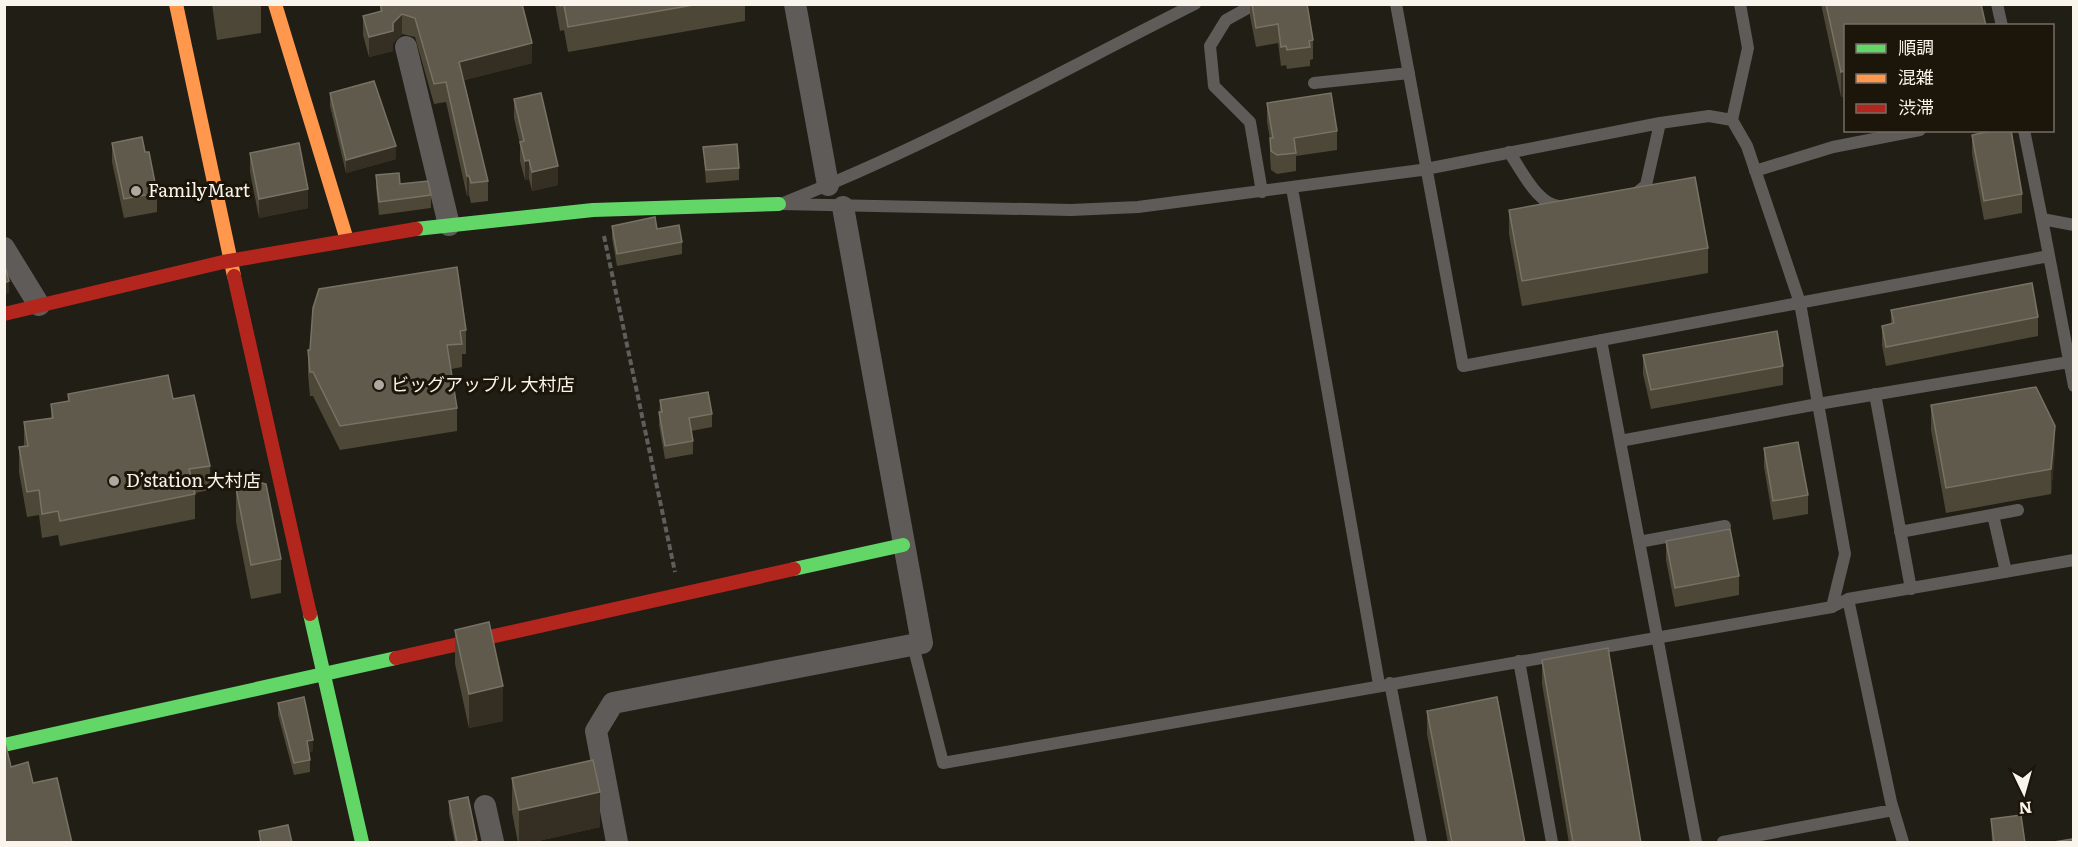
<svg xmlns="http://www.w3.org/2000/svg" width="2078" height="847" font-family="Literata,'Noto Sans JP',serif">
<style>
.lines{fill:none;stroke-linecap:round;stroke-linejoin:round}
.path{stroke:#605e5b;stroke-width:4;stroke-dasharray:6 3;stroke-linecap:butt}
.lane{stroke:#5e5b59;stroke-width:12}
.street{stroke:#5e5b59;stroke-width:22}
.fast{stroke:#63d668;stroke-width:14}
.slow{stroke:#ff974d;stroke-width:14}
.jam{stroke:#b3261e;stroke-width:14}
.wall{fill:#4d4738}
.shaded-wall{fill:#342f22}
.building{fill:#5f5a4b;stroke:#787264;stroke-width:1.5}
.poi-dot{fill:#ada9a1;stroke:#1c1509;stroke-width:2}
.labels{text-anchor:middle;stroke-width:6;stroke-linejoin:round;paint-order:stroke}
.poi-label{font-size:18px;fill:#f9f4ec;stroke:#1c1509;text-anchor:start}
</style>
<rect width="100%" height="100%" fill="#211e16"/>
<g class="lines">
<!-- path -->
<path class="path" d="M604 236 675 572"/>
<!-- lane -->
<path class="lane" d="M1255 4 1226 20 1210 46 1214 86 1250 122 1262 192
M1396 4 1463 366 2049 256
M1997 4 2002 26
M1314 83 1409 73
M1732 120 1748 48 1740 4
M2024 130 2042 219 2074 225
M1509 152C1521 169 1539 209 1563 206
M1755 171 1833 147 1920 130
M1292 188 1379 684
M1634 195 1646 185 1660 123
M783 203C925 148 1059 72 1195 4
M780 204 1071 210 1138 207 1421 170 1660 123 1709 116 1732 120 1747 146 1800 303 1845 554 1832 607
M2042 219 2074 386
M1601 340 1620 441
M1875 394 1911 589
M1993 515 2006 572
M1900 532 2018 510
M1639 542 1725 526
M1848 599 1891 802 1903 842
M913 645 943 763 1832 607 1848 599 2074 560
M1519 661 1552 842
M1390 683 1421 842
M1696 842 1620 441 1818 404 2069 362
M1723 842 1893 810"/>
<!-- street -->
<path class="street" d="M795 4 828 185
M406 47 449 225
M4 248 39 305
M485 806 493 842
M617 842 596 731 613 703 922 643 843 207"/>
<!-- fast -->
<path class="fast" d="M416 229 593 210 779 204
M794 569 903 545
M310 614 362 842
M4 745 396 658"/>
<!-- slow -->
<path class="slow" d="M176 4 234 276
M275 4 347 240"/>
<!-- jam -->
<path class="jam" d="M234 276 310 614
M4 314 223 262 416 229
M396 658 794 569"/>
</g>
<!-- wall -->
<path class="wall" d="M212 4H261V33L217 40Z
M380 4 532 63 464 80 488 181V201L471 203 469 195 467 196 446 102 434 104 415 37 402 34 393 43V51L369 57 363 35V16L380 12Z
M555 4H745V21L568 52 564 30 560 31Z
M1250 4H1307L1313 40V59L1310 60V66L1287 69 1286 65 1281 66 1278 43 1256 47 1250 16Z
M1821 4H1981L1845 26V96L1841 97Z
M330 93 396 159 346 173 330 106Z
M514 99 558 185 532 191 529 179 525 180 520 161V144L514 118Z
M1267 103 1337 131V150L1296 156V171L1277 174 1271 170 1270 157V139L1267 122Z
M1972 135 2022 194V213L1984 220 1972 154Z
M112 143 145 152 157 193V212L124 218 112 162Z
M703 147 739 168V180L706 183Z
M250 153 308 208 259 218 250 172Z
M376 175 431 195V208L379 215 376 188Z
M1509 210 1708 248V273L1522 306 1509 234Z
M612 226 657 229 682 242V254L617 266 612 238Z
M1891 310 2038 317V336L1886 366 1882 345V326L1891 324Z
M466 330V354H462V367L451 369 457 408V431L340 450 313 396H310L308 374V350Z
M1643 355 1783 366V385L1651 409 1643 374Z
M68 394 173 399 210 466V490L195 493V519L60 546 58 535 42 538 39 515 27 517 19 472V447L24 446V422L51 418V404L68 401Z
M660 400 712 414V427L691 431 693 441V454L665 459 659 425Z
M1931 405 2055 450 2051 494 1946 513 1931 430Z
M1764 448 1808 495V514L1773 520 1764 467Z
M236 488 281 559V593L251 599 236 522Z
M1666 541 1739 576V595L1675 607 1666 560Z
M455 630 503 721 469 728 455 664Z
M1542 660 1641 843H1569L1542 684Z
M278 703 313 751 309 752 310 760V772L294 775 278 715Z
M1427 711 1525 843H1448L1427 734Z
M512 778 600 827 529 843H518L512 812Z
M449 801 477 840V843H455L449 814Z
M1991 819 2025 843H1992Z"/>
<!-- shaded-wall -->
<path class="shaded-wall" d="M402 14V34L393 43V51L369 57V37Z
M532 43V63L459 81V62Z
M1845 71V96L1841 97V72Z
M396 146V159L346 173V160Z
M529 160V179L525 180V161Z
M558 166V185L532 191V172Z
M467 176H469V195L467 196Z
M308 189V208L259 218V199Z
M9 281V293L4 295V283Z
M2055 426V450L2051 494V469Z
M503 686V721L469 728V694Z
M313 740V751L307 753V741Z
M600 792V827L529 843H519V810Z"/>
<!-- building -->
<path class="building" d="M380 4H522L532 43 459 62 488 181 471 183 469 176H467L446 82 434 84 415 18 402 14 393 23V31L369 37 363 16 382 11Z
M559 4H699L568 27 564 5 560 6Z
M1252 4H1307L1313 40 1309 41 1310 47 1287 50 1286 46 1281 47 1278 24 1256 28Z
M1826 4H1981L1986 26H1845V71L1841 72Z
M374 81 396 146 346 160 330 93Z
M541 93 558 166 532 172 529 160 525 161 520 142 524 141 514 99Z
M1331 93 1337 131 1294 138 1296 153 1277 155 1271 151 1270 138H1273L1267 103Z
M1996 130H2011L2022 194 1984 201 1972 135Z
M142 137 145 152H149L157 193 124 199 112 143Z
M299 143 308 189 259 199 250 153Z
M737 144 739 168 706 170 703 147Z
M399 173 400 184 428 181 431 195 379 202 376 175Z
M1695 177 1708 248 1522 281 1509 210Z
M655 217 657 229 679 225 682 242 617 254 612 226Z
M4 262 9 281 4 283Z
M457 267 466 330 460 331 462 344 447 345 457 408 340 426 313 372H310L308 350H310L313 308 319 289Z
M2032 283 2038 317 1886 347 1882 326 1894 323 1891 310Z
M1777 331 1783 366 1651 390 1643 355Z
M168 375 173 399 194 395 210 466 189 469 195 494 60 521 58 511 42 514 39 490 27 492 19 447 28 446 24 422 53 418 51 404 69 401 68 394Z
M2036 387 2055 426 2051 469 1946 488 1931 405Z
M708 392 712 414 689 418 693 441 665 446 659 412H662L660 400Z
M1798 442 1808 495 1773 501 1764 448Z
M262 483 266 484 281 559 251 565 236 488Z
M1730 529 1739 576 1675 588 1666 541Z
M489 622 503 686 469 694 455 630Z
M1608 648 1641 843H1573L1542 660Z
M304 697 313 740 307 741 310 760 294 763 278 703Z
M1497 697 1525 843H1452L1427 711Z
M4 746H6L11 767 28 762 33 783 57 778 72 843H4Z
M593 760 600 792 519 810 512 778Z
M468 797 477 840 466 843H457L449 801Z
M2021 815 2025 843H1994L1991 819Z
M288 825 292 843H261L259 831Z
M2073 839V843H2048Z"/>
<!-- markers -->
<g class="poi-dot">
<circle cx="136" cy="191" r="6"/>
<circle cx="379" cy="385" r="6"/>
<circle cx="114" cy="481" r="6"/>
</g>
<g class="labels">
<!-- poi labels -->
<g class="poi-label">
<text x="148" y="197">FamilyMart</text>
<text x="391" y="391">ビッグアップル 大村店</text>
<text x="126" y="487">D’station 大村店</text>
</g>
</g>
<!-- border -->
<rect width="2078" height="847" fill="none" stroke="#f9f4ec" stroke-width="12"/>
<!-- legend -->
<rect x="1844" y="24" width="210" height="108" fill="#1c1509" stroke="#746e64" stroke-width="1.5"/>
<rect x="1856" y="44" width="30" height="9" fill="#63d668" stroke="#746e64" stroke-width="1.5"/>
<text x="1898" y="54" font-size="18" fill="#f9f4ec">順調</text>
<rect x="1856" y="74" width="30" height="9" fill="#ff974d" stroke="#746e64" stroke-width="1.5"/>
<text x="1898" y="84" font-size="18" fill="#f9f4ec">混雑</text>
<rect x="1856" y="104" width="30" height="9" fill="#b3261e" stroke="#746e64" stroke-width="1.5"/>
<text x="1898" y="114" font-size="18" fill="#f9f4ec">渋滞</text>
<!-- north arrow -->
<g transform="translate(2024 793) rotate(175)" stroke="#1c1509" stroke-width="4.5" paint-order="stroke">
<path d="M0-4.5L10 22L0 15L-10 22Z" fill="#f9f4ec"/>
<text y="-9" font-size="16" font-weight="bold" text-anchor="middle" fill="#f9f4ec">N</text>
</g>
</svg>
